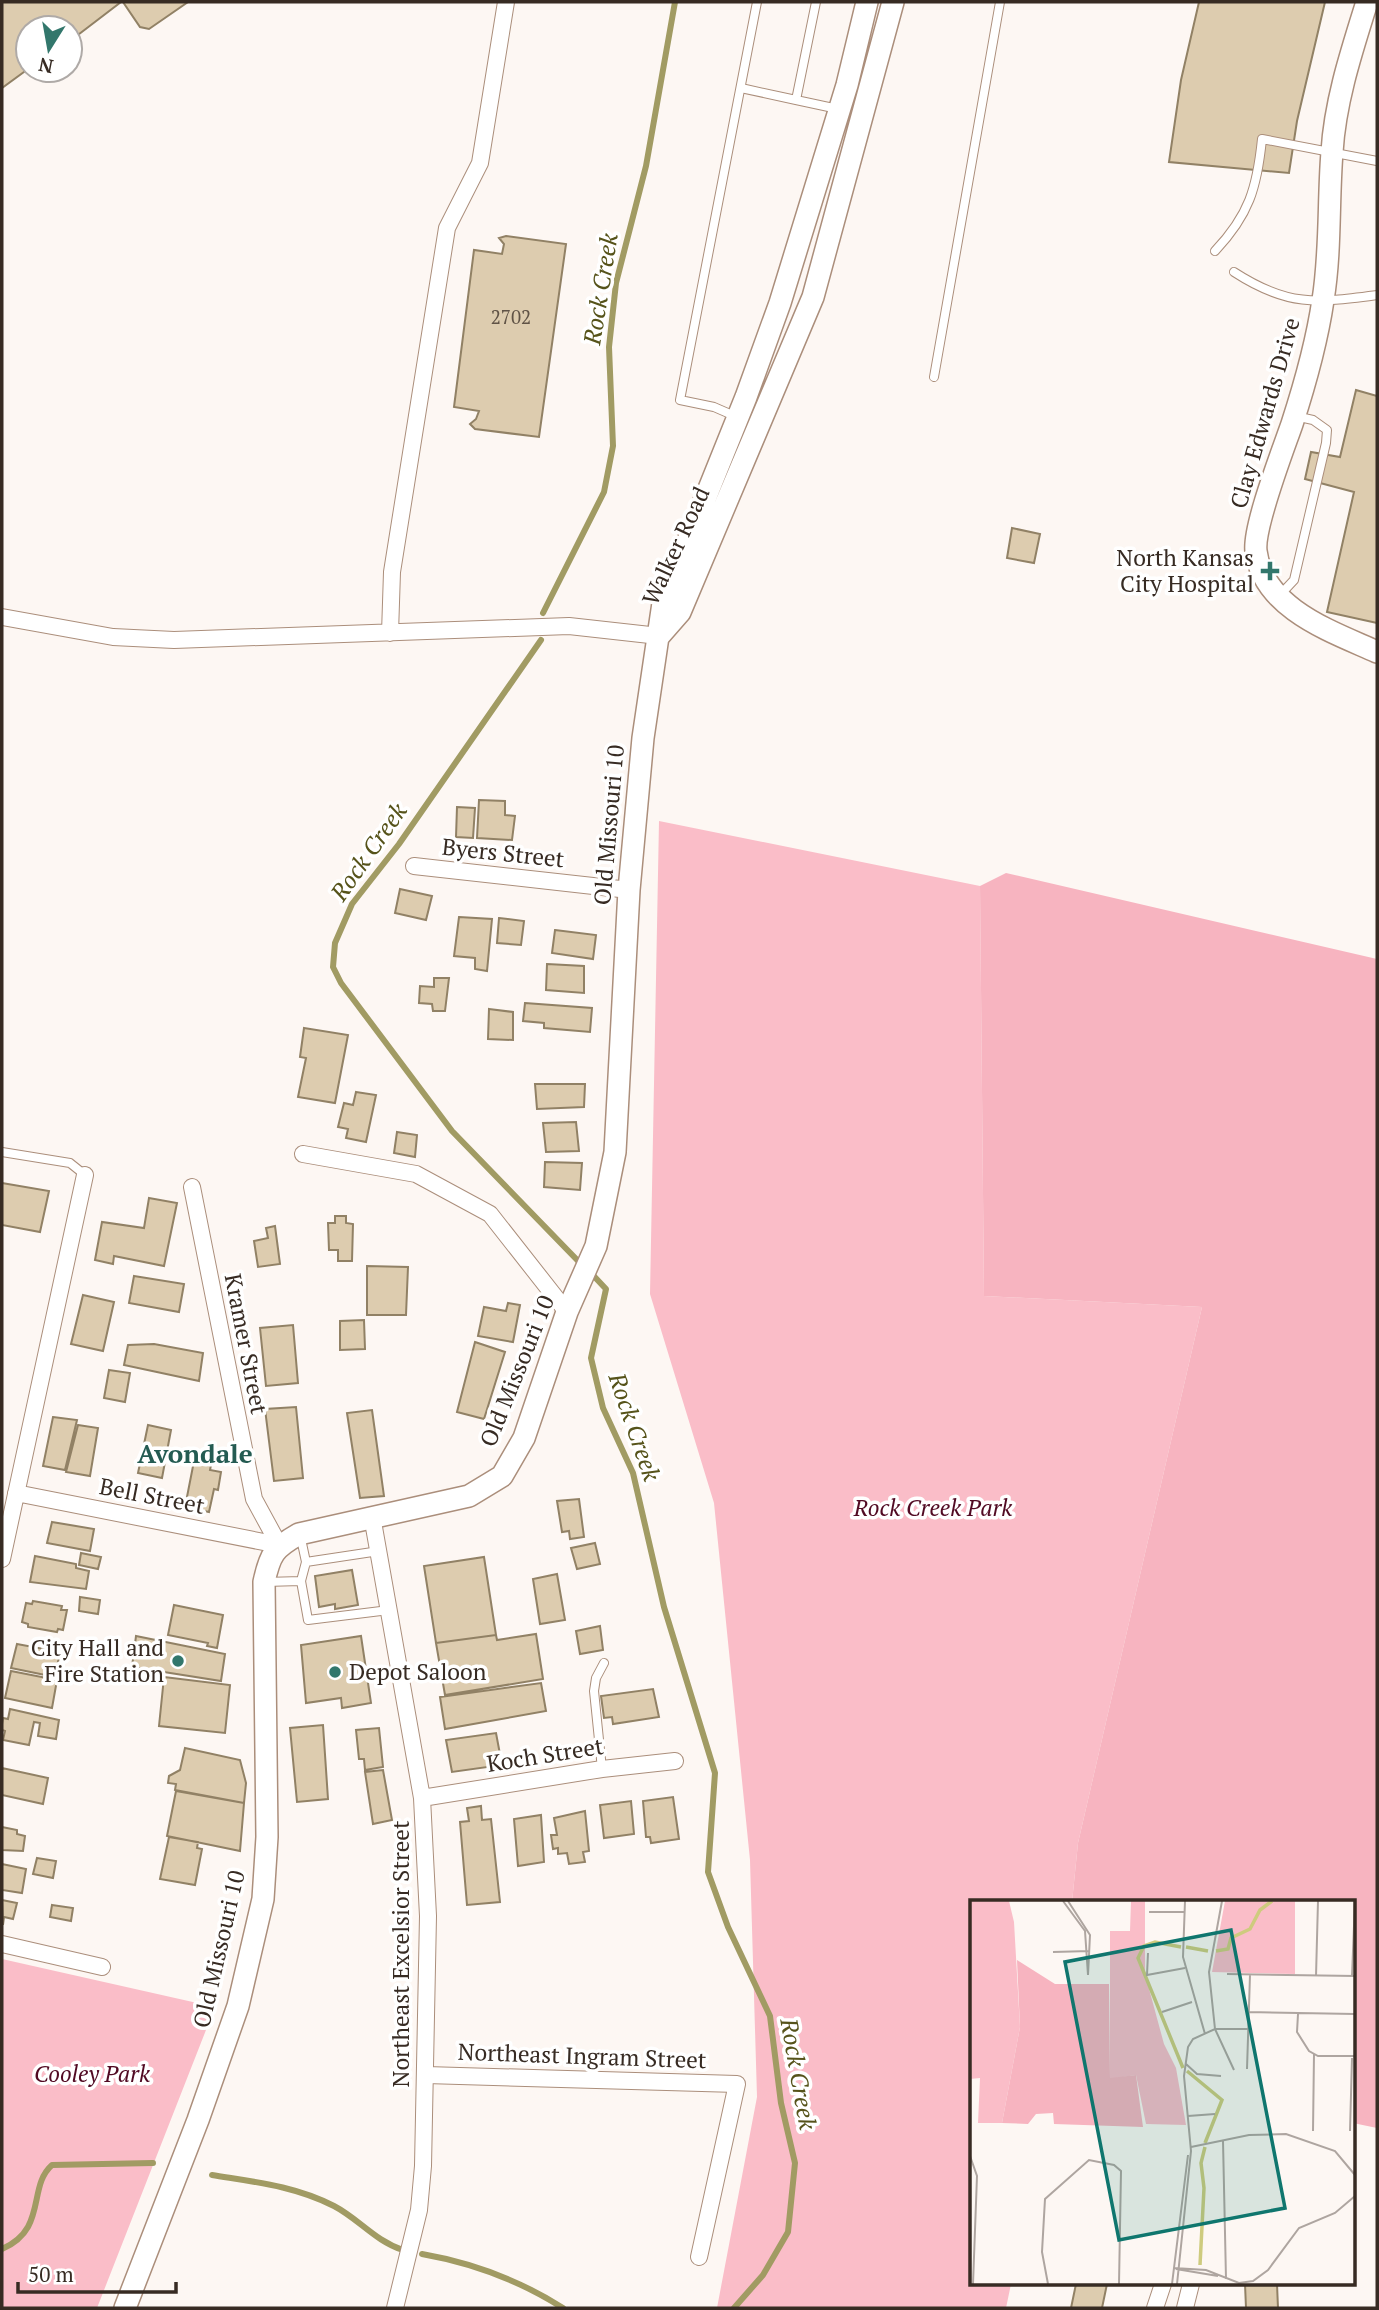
<svg xmlns="http://www.w3.org/2000/svg" width="1379" height="2310" font-family="'PT Serif',serif">
<style>
.green{fill:#fabdc8}
.forest{fill:#f7b4c0}
.lines{fill:none;stroke-linecap:round;stroke-linejoin:round}
.stream{stroke:#a19b63;stroke-width:6}
.building{fill:#ddccaf;stroke:#918165;stroke-width:2}
.service-casing{stroke:#ab8e7b;stroke-width:10}
.minor-casing{stroke:#ab8e7b;stroke-width:18}
.tertiary-casing{stroke:#ab8e7b;stroke-width:24}
.service{stroke:#fff;stroke-width:8}
.minor{stroke:#fff;stroke-width:16}
.tertiary{stroke:#fff;stroke-width:21}
.poi-dot{fill:#32776c;stroke:#fff;stroke-width:2.5}
.labels{text-anchor:middle;stroke-width:7;stroke-linejoin:round;paint-order:stroke}
.number-label{font-size:19px;fill:#605346}
.street-label{font-size:23px;fill:#372b23;stroke:#fff}
.poi-label{font-size:23px;fill:#372b23;stroke:#fff;text-anchor:end}
.park-label{font-size:23px;font-style:italic;fill:#510a23;stroke:#fff}
.water-label{font-size:24px;font-style:italic;fill:#56531a;stroke:#fff}
.quarter-label{font-size:26px;font-weight:bold;fill:#245b52;stroke:#fff}
.inset-river{fill:none;stroke:#cecb7e;stroke-width:3.5}
.inset-road{fill:none;stroke:#aea5a0;stroke-width:2}
.view{fill:#0f766e;fill-opacity:0.15;stroke:#0f766e;stroke-width:3.5}
.inset-edge{fill:none;stroke:#372b23;stroke-width:3.5}
</style>
<rect width="100%" height="100%" fill="#fdf7f3"/>
<!-- green -->
<path class="green" d="M659 821 980 886 984 1296 1202 1307 1078 1843 1072 1902H971V2284H1011L1006 2308H717L757 2097 750 1860 714 1503 650 1294Z
M2 1959 215 2007 97 2308H2Z"/>
<!-- forest -->
<path class="forest" d="M1006 873 1377 959V2128L1353 2123V1902H1072L1078 1843 1202 1307 984 1296 980 886Z"/>
<g class="lines">
<!-- stream -->
<path class="stream" d="M543 613 604 492 613 446 609 347 616 283 646 166 675 2
M541 640 399 844 352 904 335 943 333 967 341 983 452 1131 582 1265
M590 1272 606 1289 591 1358 603 1408 633 1473 664 1607 715 1773 708 1872 728 1927 770 2016 781 2103 795 2163 788 2232 763 2275 734 2308
M212 2175C255 2182 295 2186 334 2206 359 2219 375 2241 403 2250
M2 2249C48 2229 27 2187 52 2165L153 2163
M422 2254C473 2263 519 2280 563 2308"/>
</g>
<!-- building -->
<path class="building" d="M2 2H121L70 41V28H28V69L2 88Z
M123 2H188L149 29 140 27Z
M1199 2H1325L1297 121 1289 173 1169 162 1181 80Z
M506 236 566 244 539 437 475 429 470 424 476 419 479 411 454 407 474 250 502 254 504 244 499 238Z
M1356 390 1377 396V623L1327 612 1354 492 1305 479 1311 452 1340 457Z
M1012 528 1040 534 1034 563 1007 558Z
M479 800 505 801V815L515 816 512 840 477 838Z
M457 807 475 808 473 838 456 837Z
M400 889 432 896 426 920 395 913Z
M459 917 492 919 487 971 475 969V958L454 956Z
M499 918 524 921 521 945 497 943Z
M555 930 596 935 593 959 552 953Z
M547 964 584 966V993L546 990Z
M434 978H449L445 1011H433L432 1004 419 1003 420 986 434 987Z
M525 1003 592 1008 590 1032 544 1028V1023L523 1021Z
M489 1009 513 1012V1040L488 1039Z
M304 1028 348 1035 335 1103 298 1097 306 1058 300 1057Z
M535 1084H585L584 1107 537 1109Z
M356 1092 376 1095 366 1142 346 1138 348 1129 338 1127 344 1103 353 1105Z
M576 1122 579 1151 546 1152 543 1123Z
M397 1132 417 1135 415 1157 394 1153Z
M545 1162 582 1163 580 1190 544 1187Z
M2 1183 49 1191 40 1232 2 1225Z
M149 1198 177 1203 164 1266 114 1256 113 1264 95 1260 102 1222 144 1228Z
M335 1216H346V1223L353 1224 352 1261H338V1250H329L328 1223H335Z
M275 1226 280 1264 258 1267 254 1241 268 1238 266 1228Z
M367 1266 408 1267 406 1315H367Z
M134 1276 184 1284 179 1312 129 1303Z
M83 1295 114 1302 103 1351 71 1344Z
M508 1303 520 1305 513 1342 478 1336 484 1307 506 1311Z
M364 1320 365 1349 340 1350V1321Z
M293 1325 298 1383 266 1386 260 1328Z
M475 1342 505 1352 484 1419 457 1412Z
M154 1344 203 1353 199 1381 124 1365 128 1345Z
M109 1370 130 1373 125 1402 104 1398Z
M296 1407 303 1478 274 1481 265 1409Z
M372 1410 384 1496 360 1498 347 1413Z
M53 1417 77 1420 65 1470 43 1466Z
M78 1425 98 1428 90 1476 66 1472Z
M148 1425 171 1430 162 1478 138 1473Z
M195 1456 212 1460 210 1470 221 1472 218 1490 214 1489 209 1512 185 1507Z
M579 1499 584 1537 570 1539 569 1531 562 1532 557 1501Z
M52 1522 94 1529 90 1551 47 1543Z
M595 1543 600 1564 577 1569 571 1548Z
M81 1553 101 1557 98 1569 79 1565Z
M35 1556 76 1564V1568L89 1571 86 1589 30 1582Z
M484 1557 496 1635 436 1643 424 1566Z
M352 1570 358 1605 335 1609V1604L319 1607 315 1576Z
M557 1574 565 1620 540 1624 533 1579Z
M80 1597 100 1600 98 1614 79 1611Z
M33 1601 62 1606 61 1610H67L63 1630 58 1629 57 1632 28 1627V1624L22 1622 26 1603 32 1604Z
M174 1605 223 1615 217 1648 207 1646 208 1643 168 1635Z
M600 1626 603 1650 580 1654 576 1631Z
M536 1634 543 1679 445 1695 436 1643 496 1635 497 1640Z
M136 1636 225 1654 221 1681 132 1667Z
M361 1636 371 1703 342 1708 341 1698 306 1703 301 1645Z
M17 1644 60 1652 55 1677 11 1668Z
M11 1671 57 1680 52 1708 5 1698Z
M164 1677 230 1685 225 1733 159 1726Z
M541 1683 546 1711 445 1729 440 1697Z
M653 1689 659 1717 613 1724 612 1717 604 1718 601 1696Z
M10 1709 59 1720 56 1739 38 1736 40 1723 34 1722 29 1745 3 1740 5 1731 2 1730V1724L3 1718 8 1719Z
M323 1725 328 1799 297 1802 290 1728Z
M379 1728 383 1767 365 1770 364 1759H359L356 1730Z
M496 1733 502 1765 452 1772 446 1740Z
M185 1748 240 1760 246 1783 244 1803 175 1790 176 1784 168 1783 169 1776 180 1770Z
M2 1768 48 1778 43 1804 2 1795Z
M383 1770 392 1820 373 1824 365 1772Z
M176 1791 244 1803 240 1851 167 1836Z
M673 1797 679 1839 651 1843 650 1837H646L643 1801Z
M631 1801 634 1834 604 1838 600 1805Z
M481 1806 482 1820 491 1819 500 1902 467 1905 460 1822 469 1821 467 1808Z
M585 1811 589 1851 583 1852 585 1862 569 1864 567 1853 558 1854V1848L553 1849 551 1835H557L554 1818Z
M541 1815 544 1862 518 1866 514 1819Z
M2 1827 17 1830V1834L25 1836 23 1851 2 1850Z
M169 1837 198 1842 197 1848 202 1849 195 1885 160 1879Z
M37 1858 56 1861 53 1878 33 1874Z
M2 1864 26 1869 22 1893 2 1890Z
M2 1900 17 1903 13 1919 4 1917 3 1925Z
M52 1905 73 1908 71 1921 50 1917Z
M1076 2284H1107L1102 2308H1071Z
M1245 2284H1277L1278 2308H1246Z"/>
<g class="lines">
<defs>
<path id="service" d="M816 2 796 100 838 109
M741 88 796 100
M1215 251C1249 215 1257 188 1262 139L1377 161
M1234 272C1288 307 1316 303 1377 295
M934 377 1000 2
M737 417 714 407 680 400 757 2
M1279 596 1294 580 1326 443 1327 430 1313 420 1295 416
M2 1152 70 1163 85 1175
M300 1534 306 1562
M301 1581 306 1562 379 1551
M265 1582 301 1581 308 1620 389 1610
M602 1769 594 1691 596 1678 604 1663"/>
<path id="minor" d="M2 617 113 637 174 640 569 626 659 636
M390 633 392 572 447 228 480 163 506 2
M414 866 629 890
M303 1154 416 1174 490 1214 567 1312
M192 1187 254 1499 279 1545
M16 1493 279 1545
M372 1516 422 1798 428 1916 423 2166 419 2210 395 2308
M2 1559 85 1175
M422 1798 602 1769 675 1761
M2 1944 102 1967
M426 2075 737 2084 699 2257
M1155 2308 1163 2284
M1185 2308 1191 2284"/>
<path id="tertiary" d="M1367 2C1352 50 1335 101 1332 152 1328 201 1331 251 1323 300 1317 341 1305 384 1292 424 1283 450 1253 527 1256 551 1263 609 1333 632 1377 652
M659 636 680 612 813 297 893 2
M125 2308 198 2120 238 2006 263 1899 267 1837 264 1582C270 1554 274 1548 299 1534L469 1496 502 1476 524 1438 567 1312 596 1246 615 1152 629 890 643 738 663 603 746 397 780 303 847 85 867 2"/>
</defs>
<!-- service casing -->
<use href="#service" class="service-casing"/>
<!-- minor casing -->
<use href="#minor" class="minor-casing"/>
<!-- tertiary casing -->
<use href="#tertiary" class="tertiary-casing"/>
<!-- service -->
<use href="#service" class="service"/>
<!-- minor -->
<use href="#minor" class="minor"/>
<!-- tertiary -->
<use href="#tertiary" class="tertiary"/>
</g>
<!-- markers -->
<g class="poi-dot">
<path d="M1266.5 560.5h7v7h7v7h-7v7h-7v-7h-7v-7h7z"/>
<circle cx="178" cy="1661" r="7"/>
<circle cx="335" cy="1672" r="7"/>
</g>
<g class="labels">
<!-- number labels -->
<g class="number-label">
<text x="511" y="324">2702</text>
</g>
<!-- street labels -->
<g class="street-label">
<text transform="translate(1265 413) rotate(-74)" y="8">Clay Edwards Drive</text>
<text transform="translate(676 546) rotate(-65)" y="8">Walker Road</text>
<text transform="translate(609 825) rotate(-85)" y="8">Old Missouri 10</text>
<text transform="translate(503 853) rotate(6)" y="8">Byers Street</text>
<text transform="translate(246 1344) rotate(79)" y="8">Kramer Street</text>
<text transform="translate(517 1371) rotate(-68)" y="8">Old Missouri 10</text>
<text transform="translate(152 1496) rotate(11)" y="8">Bell Street</text>
<text transform="translate(545 1755) rotate(-9)" y="8">Koch Street</text>
<text transform="translate(219 1949) rotate(-77)" y="8">Old Missouri 10</text>
<text transform="translate(401 1954) rotate(-90)" y="8">Northeast Excelsior Street</text>
<text transform="translate(582 2056) rotate(2)" y="8">Northeast Ingram Street</text>
</g>
<!-- poi labels -->
<g class="poi-label">
<text x="1254" y="566">North Kansas<tspan x="1254" dy="26">City Hospital</tspan></text>
<text x="164" y="1656">City Hall and<tspan x="164" dy="26">Fire Station</tspan></text>
<text x="349" y="1680" text-anchor="start">Depot Saloon</text>
</g>
<!-- park labels -->
<g class="park-label">
<text x="933" y="1516">Rock Creek Park</text>
<text x="92" y="2082">Cooley Park</text>
</g>
<!-- water labels -->
<g class="water-label">
<text transform="translate(601 289) rotate(-81)" y="8">Rock Creek</text>
<text transform="translate(369 852) rotate(-55)" y="8">Rock Creek</text>
<text transform="translate(634 1427) rotate(71)" y="8">Rock Creek</text>
<text transform="translate(798 2074) rotate(80)" y="8">Rock Creek</text>
</g>
<!-- quarter labels -->
<g class="quarter-label">
<text x="195" y="1463">Avondale</text>
</g>
</g>
<!-- overview -->
<g transform="translate(970 1900)">
<rect width="385" height="385" fill="#fdf7f3"/>
<path d="M0 1H39L44 22 50 127 32 223H8L10 178 0 179ZM161 1H175V74L194 144 206 168 216 225 176 224 166 175 140 179V31H160ZM255 1H325V74L242 72Z" fill="#fabdc8"/>
<path d="M47 60 85 84H139L140 178 166 175 173 227 84 224 83 213 66 214 58 224 32 223 50 127Z" fill="#f7b4c0"/>
<path class="inset-river" d="M211 47 185 42 174 46 168 58 213 168M216 47 238 51M246 51 258 49 261 38 280 29 290 10 302 1M217 171 252 200 235 243M230 365 234 288 231 263 235 247"/>
<path class="inset-road" d="M93 1 115 31 118 75M98 1 120 35 118 75M215 1 213 57 235 134M179 12H214M83 52 120 51M178 53 177 75 215 68M257 74 385 76M346 76 348 1M382 76 385 1M192 112 222 102M278 112 385 114M328 114 327 132 339 151 348 156H385M245 129 239 72 252 1M245 129 264 170M216 164 227 174 251 176M277 169 280 75M218 216 245 214M343 231 344 154M380 231 382 158M253 241 256 379M221 247 279 235 316 234 365 251 385 275M0 256 7 276 3 384M204 368 236 370 269 383 283 381 298 370 329 328 365 313 385 296M206 369 248 376M78 384 72 352 75 299 119 260 144 265 151 271 149 384M202 384 218 255M207 384 221 251 214 176 218 147 223 139 245 129H278"/>
<path class="view" d="M261 30 315 308 149 340 95 62Z"/>
<rect width="385" height="385" class="inset-edge"/>
</g>
<!-- border -->
<rect width="1379" height="2310" fill="none" stroke="#372b23" stroke-width="7"/>
<!-- north arrow -->
<g transform="translate(49 49) rotate(191)"><circle r="33" fill="#ffffff" stroke="#afaaa7" stroke-width="2"/>
<path d="M0-5L12 26L0 18L-12 26Z" fill="#32776c"/>
<text y="-10" font-size="19" font-weight="bold" text-anchor="middle" fill="#372b23">N</text>
</g>
<!-- scale -->
<path d="M18 2282v10h158v-10" fill="none" stroke="#372b23" stroke-width="3.5"/>
<text x="28" y="2282" font-size="21" fill="#372b23" stroke="#ffffff" stroke-width="5" paint-order="stroke">50 m</text>
</svg>
